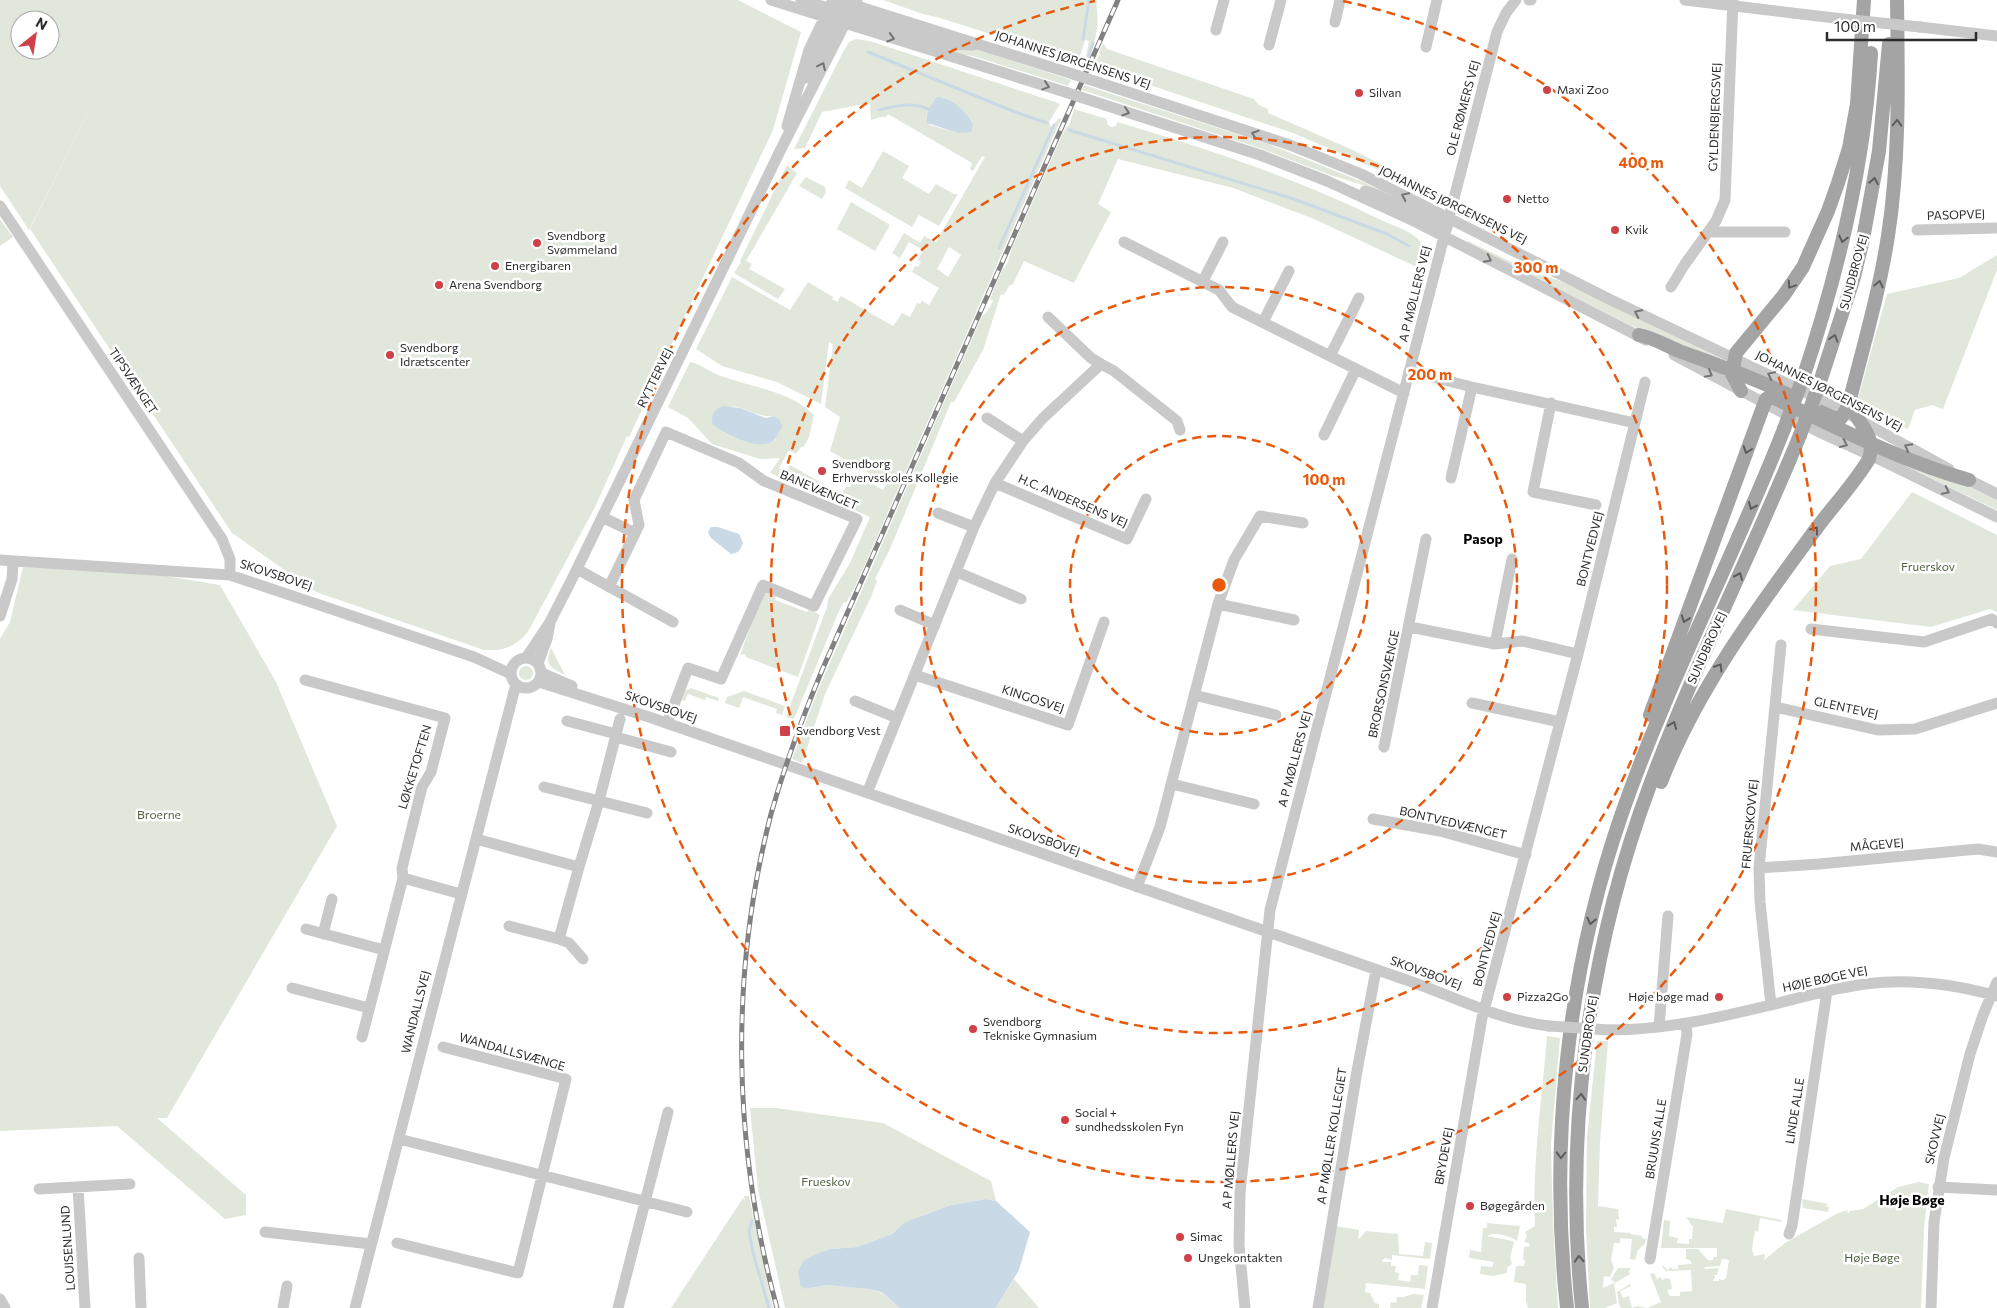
<svg xmlns="http://www.w3.org/2000/svg" width="1997" height="1308" font-family="Commissioner,sans-serif">
<style>
.green{fill:#e1e8db;fill-rule:evenodd}
.water{fill:#c9dae6}
.lines{fill:none;stroke-linecap:round;stroke-linejoin:round}
.stream{stroke:#c9dae6;stroke-width:3}
.minor{stroke:#c9c9c9;stroke-width:11}
.major{stroke:#a4a4a4;stroke-width:14}
.rail-casing{stroke:#818181;stroke-width:5}
.rail{stroke:#fff;stroke-width:3;stroke-dasharray:9;stroke-linecap:butt}
.minor-bridge{stroke:#c9c9c9;stroke-width:11}
.major-bridge{stroke:#a4a4a4;stroke-width:14}
.oneway{stroke:#737373}
.oneway2{stroke:#5c5c5c}
.ring{fill:none;stroke:#e8590c;stroke-width:2.5;stroke-dasharray:9 6}
.poi-dot{fill:#cf4148;stroke:#fff;stroke-width:2}
.labels{text-anchor:middle;stroke-width:5;stroke-linejoin:round;paint-order:stroke}
.street-label{font-size:12px;fill:#2c2c2c;stroke:#fff}
.poi-label{font-size:12px;fill:#2c2c2c;stroke:#fff;text-anchor:start}
.park-label{font-size:12px;fill:#4e623f;stroke:#fff}
.neighbourhood-label{font-size:14px;font-weight:bold;fill:#000;stroke:#fff}
.centre{fill:#e8590c;stroke:#fff;stroke-width:2.5}
.ring-label{font-size:15px;text-anchor:middle;font-weight:bold;fill:#e8590c;stroke:#fff;stroke-width:5;stroke-linejoin:round;paint-order:stroke}
</style>
<rect width="100%" height="100%" fill="#fff"/>
<!-- green -->
<path class="green" d="M0 0H738L801 32 773 130 662 364V368L629 437 627 436 595 507 529 630C517 647 503 651 484 650L316 592 232 533 30 229 108 73 29 230 0 186ZM20 20H50V50H20Z
M883 0H1096C1099 24 1098 36 1088 58L1086 57 1089 41 1085 40 1078 62 940 18 923 14Z
M871 23 980 50 1071 80 1068 86 973 56 959 54Z
M856 39 870 41 1055 102 1060 104 1049 122 1051 127 1059 118 1061 119 855 587 846 603 844 602 839 611 794 719 786 717 827 607 828 599 850 563 870 517 770 473 780 458 760 459 712 444 688 418 668 407 690 362C701 364 711 373 721 376 753 388 789 390 814 415L809 437 804 446 801 447 796 454 789 450 779 468 786 472 790 465 841 494 846 487H850L857 475 883 490 886 483 830 451 840 417 825 407 833 344 829 342 821 404 777 382 722 366 696 349 732 277 790 310 808 282 833 297 832 299 837 302 841 296 893 326 902 313 910 317 917 303 920 304 922 301 929 305 939 288 912 272 915 266 918 267 921 262 918 260 923 250 909 242 900 258 892 253 904 233 920 243 924 236 936 242 985 157 982 156 973 171 970 169 972 163 888 114 886 117H880L871 120 870 103 822 112 805 148 794 149 843 52 849 42ZM942 97 964 111 958 133 930 125 926 118 931 109ZM949 247 961 255 948 277 937 269ZM733 406C747 409 761 418 774 416L780 420 775 440C760 450 737 439 723 432Z
M1103 43 1107 49 1254 99 1259 105 1268 109V113L1355 151 1394 171 1386 169 1384 172 1293 133 1093 66 1100 54 1099 52Z
M1084 85 1268 144 1363 182 1427 212 1360 184 1330 175 1262 149 1082 90Z
M1074 109 1107 119V124L1111 127 1116 126 1117 122C1206 148 1295 178 1379 219 1391 225 1410 230 1419 240 1427 248 1424 259 1421 269L1314 219 1233 188 1118 159 1098 204 1111 212 1074 283 1024 261 1013 284 1009 286 1004 295 1001 294 983 350 954 402H951L890 549 875 579 877 581 871 597 825 694 802 763 792 759 818 690 982 316C988 313 990 307 993 301L990 299 1002 270 1008 262 1012 248 1063 133 1067 126H1069Z
M883 151 909 166 902 178 929 194 936 184 954 194H958L939 226 919 215 912 227 845 188 849 180 862 188Z
M787 165 797 173 746 261 752 264 749 269 785 289 778 299 734 273 741 262 740 261Z
M806 177 825 187 826 192 822 199 799 186Z
M851 202 890 225 875 251 837 229Z
M0 219 13 237 0 246Z
M1468 241 1530 271 1563 282 1720 358 1718 361 1642 331 1467 243Z
M1997 255V270L1943 409 1932 405 1915 410 1908 429 1862 409 1858 398 1887 294 1959 278Z
M1881 454 1966 485 1997 500V510Z
M1912 492 1997 535V612L1990 609 1931 627 1793 610 1830 566 1861 559Z
M23 567 142 572 220 585 276 682 337 826 167 1118H157L246 1195V1215L225 1219 117 1126 0 1131V639L10 622Z
M765 592 776 596 775 600 807 612 809 609 820 615 798 677 746 657 745 654 740 655 762 595Z
M551 648 565 675C550 667 544 666 551 648Z
M519 673a7 7 0 1 1 14 0a7 7 0 1 1-14 0Z
M691 688 719 698 718 701 706 697 705 700 688 694 685 701 682 700 685 691Z
M744 691 785 706 782 715 776 713 777 709 743 697 739 708 725 703 727 697Z
M1547 1036 1560 1038 1551 1144 1553 1223 1558 1308H1528L1526 1301V1284L1514 1282 1516 1266H1524L1525 1260H1523L1524 1247 1530 1246 1529 1243 1524 1242 1527 1236 1525 1232 1535 1226C1532 1163 1542 1099 1547 1036Z
M1597 1041H1608L1600 1142 1598 1206 1618 1209 1619 1220 1616 1219 1617 1227H1614V1232L1631 1233V1234L1642 1236V1238L1646 1239 1645 1244 1638 1250 1635 1260 1630 1259 1632 1239 1620 1238V1243H1614L1611 1260 1614 1268 1610 1277 1604 1276 1603 1288 1614 1283 1617 1303 1605 1308H1590L1586 1229 1587 1136Z
M750 1108H776L883 1123 991 1181 996 1201 986 1199 951 1205 905 1222 892 1234 857 1247 830 1249 804 1260 799 1281 805 1289 826 1285 868 1289 880 1292 900 1308H785L758 1189Z
M1919 1182 1929 1184 1924 1228 1921 1308H1632L1637 1306 1647 1308 1661 1302 1650 1274 1654 1273 1657 1279 1661 1277 1662 1280 1666 1278 1670 1279 1672 1289 1667 1290 1670 1296H1680V1292L1692 1291 1691 1270 1666 1271 1662 1267 1663 1266 1668 1270 1671 1267 1672 1269H1678V1265L1692 1264 1690 1260 1686 1259V1249H1698L1708 1260H1713L1714 1257H1717V1248H1661L1664 1220 1670 1221 1669 1236 1678 1238 1677 1243 1689 1244V1239H1692L1693 1227 1686 1217 1723 1223 1726 1209 1781 1220 1782 1222 1760 1218 1758 1232 1755 1231 1752 1249 1754 1256 1765 1254 1764 1260 1785 1243 1836 1214 1848 1210 1847 1212 1849 1213 1850 1211 1863 1209 1898 1187ZM1722 1259 1729 1260 1726 1278 1723 1280 1719 1279V1281H1713L1715 1277 1714 1275H1717L1719 1268 1705 1269 1704 1267 1720 1266Z
M744 1196H749L773 1308H671L743 1198 745 1202Z
M1802 1199 1829 1204 1825 1206 1829 1207 1828 1212 1803 1208Z
M1487 1223 1520 1226 1517 1241C1511 1237 1496 1231 1487 1236L1513 1241 1514 1243 1510 1257 1512 1264 1507 1268V1273L1493 1276 1480 1274 1481 1266 1492 1267 1494 1262 1469 1258 1470 1250 1481 1252 1483 1228H1487Z
M1335 1226 1359 1230 1358 1239 1360 1238 1366 1231 1398 1234 1399 1254 1423 1256 1425 1242 1432 1243 1430 1259 1392 1255V1260L1385 1258 1382 1260 1383 1262H1391V1266H1396L1395 1272 1399 1273 1398 1280 1410 1282 1411 1275H1418L1419 1265 1428 1266 1425 1289 1366 1283 1365 1292 1370 1293 1375 1303 1379 1304V1308H1321Z
M1618 1268H1631L1629 1271 1630 1274 1615 1283 1611 1279Z
M1014 1279 1039 1308H1040H996Z
M1630 1284 1631 1286 1620 1291 1623 1298 1629 1296 1632 1308H1621L1619 1305 1617 1292Z
M1413 1294 1424 1295 1421 1308H1390L1391 1302 1396 1303 1397 1297H1404Z"/>
<!-- water -->
<path class="water" d="M937 97C952 97 968 113 973 125L971 132 958 133 927 123C925 115 931 104 937 97Z
M724 406 740 408 766 418 774 416 780 420 782 427C779 431 777 438 773 441 760 452 724 434 713 425 710 416 714 408 724 406Z
M711 527H718L739 534 743 543C740 550 739 553 731 554L711 538 708 532Z
M986 1199 996 1201 1030 1232 1019 1270 996 1308H900L881 1292 868 1289 826 1285 805 1289 800 1285 798 1271 804 1260 814 1255 830 1249 857 1247 892 1234 905 1222 951 1205Z"/>
<g class="lines">
<!-- stream -->
<path class="stream" d="M1083 39 1089 0
M868 52 1015 112 1047 123
M1088 58 1093 43
M879 110C895 106 915 101 930 110
M1069 130 1294 199 1387 234 1409 246
M999 248 1054 125
M752 1221 749 1231 753 1253 769 1308"/>
<!-- minor -->
<path class="minor" d="M771 0 1065 92
M801 0 835 10
M838 0 1073 74
M1529 0H1531
M1685 0 1843 19
M824 17 830 13 839 11 948 44 973 45
M1335 22 1340 0
M1920 27 1997 36
M1216 30 1224 0
M1269 45 1281 0
M1426 47 1437 0
M806 78 838 14
M1088 79 1290 145 1361 174 1609 299 1830 404 1949 469
M1080 97 1260 155 1327 181 1416 222 1646 340
M787 126 809 50 833 0
M1365 191 1379 196 1447 228
M0 206 222 539 230 559V575
M1917 230 1997 228
M1708 232H1785
M1124 242 1219 290 1232 307 1404 393
M1203 281 1223 242
M1671 287 1685 264 1716 221 1725 200 1733 0
M1048 317 1091 358 1101 364
M1263 322 1289 271
M1674 355 1819 432 1883 461 1997 517
M1330 356 1359 298
M1409 371 1472 387 1635 423
M1551 403 1533 492 1596 505
M987 418 1023 441
M1324 435 1356 369
M1963 477 1997 494
M1451 478 1472 387
M995 483 1127 539 1146 499
M938 513 974 527
M602 517 635 533
M0 560 230 575 474 657 511 674
M577 569 673 622
M957 572 1021 599
M609 587 639 525 634 500 666 432 739 463 764 481 857 519 814 606 763 585 721 679 688 668 667 723
M1218 604 1294 620
M900 610 935 625
M0 616 12 579 13 562
M1410 627 1495 644 1522 641 1578 654
M1811 629 1924 642 1992 619 1997 623
M1495 644 1512 559
M511 673a15 15 0 1 1 30 0a15 15 0 1 1-30 0Z
M526 658 550 622 573 577 783 145 857 0
M538 663 547 639 550 624
M542 673 572 686
M915 675 1068 725 1104 622
M305 680 445 718 431 772 422 787 402 868 403 878 461 894
M539 682 649 717 1415 983C1458 999 1503 1021 1549 1026
M1194 695 1276 715
M855 701 897 718
M1472 703 1560 722
M1775 707 1878 730 1915 729 1997 703
M567 721 616 734
M616 737 671 752
M1384 747 1426 539
M1172 784 1254 804
M544 787 647 813
M867 793 974 527 995 483 1023 441 1043 418 1101 364 1114 371 1177 421 1180 430
M1373 819 1440 831 1526 855
M476 839 579 867 599 801 620 719
M1759 868 1819 864 1978 849 1997 852
M1137 887 1160 827 1218 604 1234 560 1260 516 1303 523
M509 926 559 939 579 867
M306 929 384 950
M323 934 332 899
M559 939 569 943 583 959
M292 988 369 1008
M1771 1005 1760 902 1759 868 1781 645
M1659 1027 1668 916
M1610 1030C1666 1030 1721 1017 1775 1004 1805 996 1835 988 1865 984 1909 978 1954 984 1997 996
M362 1037 403 878
M399 1139 687 1212
M78 1187 85 1308
M1938 1187 1997 1190
M39 1189 130 1184
M265 1232 371 1244
M1789 1234 1792 1226 1827 991
M397 1243 518 1273 566 1079 443 1047
M139 1258 141 1308
M1650 1259 1687 1034 1686 1023
M0 1299 5 1308
M283 1308 287 1286
M355 1308 516 684
M618 1308 668 1112
M1245 1308 1239 1245 1240 1193 1270 910 1497 32 1506 13 1516 0
M1318 1308 1357 1071 1376 970
M1432 1308 1482 1018 1578 654 1645 382
M1931 1308 1934 1222 1944 1158 1970 1054 1983 1015 1997 982"/>
<!-- major -->
<path class="major" d="M1639 335C1654 338 1665 345 1679 351 1717 365 1755 378 1791 396
M1803 378C1838 273 1865 164 1871 53
M1819 385 1854 277 1863 239 1879 151 1889 44
M1741 391 1732 374 1736 353 1784 295 1803 267 1828 211 1838 183 1849 148 1857 104 1864 0
M1821 412 1834 418H1841L1848 407C1862 351 1879 294 1888 236 1900 158 1898 79 1897 0
M1650 715 1766 399 1769 397 1774 398C1838 428 1901 461 1969 480
M1661 782C1697 689 1757 609 1816 529 1833 506 1854 484 1869 459 1878 430 1850 422 1851 396
M1567 1308C1549 1144 1567 973 1621 816 1667 683 1733 559 1784 429
M1582 1308C1564 1132 1588 951 1650 785 1694 666 1752 553 1800 435"/>
<defs>
<path id="rail" d="M777 1308C733 1147 729 976 771 814 785 764 803 716 823 668L1118 0"/>
</defs>
<!-- rail casing -->
<use href="#rail" class="rail-casing"/>
<!-- rail -->
<use href="#rail" class="rail"/>
<!-- minor-bridge -->
<path class="minor-bridge" d="M1843 19 1920 27
M1073 74 1088 79
M1065 92 1080 97
M1549 1026 1610 1030"/>
<!-- major-bridge -->
<path class="major-bridge" d="M1784 429 1803 378
M1800 435 1819 385"/>
</g>
<!-- one-way arrows -->
<defs><path id="oneway-chevron" d="M-2-3.5L2.5 0L-2 3.5" fill="none" stroke-width="1.6" stroke-linecap="round" stroke-linejoin="round" transform="scale(1.25)"/></defs>
<g class="oneway">
<use href="#oneway-chevron" transform="translate(891 38) rotate(17)"/>
<use href="#oneway-chevron" transform="translate(822 66) rotate(-64)"/>
<use href="#oneway-chevron" transform="translate(1046 86) rotate(18)"/>
<use href="#oneway-chevron" transform="translate(1126 112) rotate(18)"/>
<use href="#oneway-chevron" transform="translate(1255 134) rotate(-162)"/>
<use href="#oneway-chevron" transform="translate(1405 196) rotate(-154)"/>
<use href="#oneway-chevron" transform="translate(1488 259) rotate(27)"/>
<use href="#oneway-chevron" transform="translate(1638 313) rotate(-154)"/>
<use href="#oneway-chevron" transform="translate(1709 374) rotate(29)"/>
<use href="#oneway-chevron" transform="translate(1771 375) rotate(-154)"/>
<use href="#oneway-chevron" transform="translate(1844 444) rotate(25)"/>
<use href="#oneway-chevron" transform="translate(1908 447) rotate(-152)"/>
<use href="#oneway-chevron" transform="translate(1946 491) rotate(26)"/>
</g>
<g class="oneway2">
<use href="#oneway-chevron" transform="translate(1897 123) rotate(-88)"/>
<use href="#oneway-chevron" transform="translate(1874 181) rotate(-80)"/>
<use href="#oneway-chevron" transform="translate(1843 239) rotate(103)"/>
<use href="#oneway-chevron" transform="translate(1879 284) rotate(-77)"/>
<use href="#oneway-chevron" transform="translate(1791 285) rotate(124)"/>
<use href="#oneway-chevron" transform="translate(1834 338) rotate(-72)"/>
<use href="#oneway-chevron" transform="translate(1747 450) rotate(110)"/>
<use href="#oneway-chevron" transform="translate(1752 506) rotate(114)"/>
<use href="#oneway-chevron" transform="translate(1815 530) rotate(-53)"/>
<use href="#oneway-chevron" transform="translate(1739 576) rotate(-66)"/>
<use href="#oneway-chevron" transform="translate(1685 619) rotate(110)"/>
<use href="#oneway-chevron" transform="translate(1719 667) rotate(-58)"/>
<use href="#oneway-chevron" transform="translate(1673 725) rotate(-68)"/>
<use href="#oneway-chevron" transform="translate(1591 921) rotate(103)"/>
<use href="#oneway-chevron" transform="translate(1581 1097) rotate(-86)"/>
<use href="#oneway-chevron" transform="translate(1561 1155) rotate(92)"/>
<use href="#oneway-chevron" transform="translate(1579 1259) rotate(-93)"/>
</g>
<!-- distance rings -->
<g class="ring">
<circle cx="1219" cy="585" r="149"/>
<circle cx="1219" cy="585" r="298"/>
<circle cx="1219" cy="585" r="448"/>
<path d="M1343 1A597 597 0 1 1 1095 1"/>
</g>
<!-- markers -->
<g class="poi-dot">
<circle cx="1547" cy="90" r="5"/>
<circle cx="1359" cy="93" r="5"/>
<circle cx="1507" cy="199" r="5"/>
<circle cx="1615" cy="230" r="5"/>
<circle cx="537" cy="243" r="5"/>
<circle cx="495" cy="266" r="5"/>
<circle cx="439" cy="285" r="5"/>
<circle cx="390" cy="355" r="5"/>
<circle cx="822" cy="471" r="5"/>
<rect x="779" y="725" width="12" height="12" rx="2.5"/>
<circle cx="1507" cy="997" r="5"/>
<circle cx="1719" cy="997" r="5"/>
<circle cx="973" cy="1029" r="5"/>
<circle cx="1065" cy="1120" r="5"/>
<circle cx="1470" cy="1206" r="5"/>
<circle cx="1180" cy="1237" r="5"/>
<circle cx="1188" cy="1258" r="5"/>
</g>
<g class="labels">
<!-- street labels -->
<g class="street-label">
<text transform="translate(1073 60) rotate(18)" y="4">JOHANNES JØRGENSENS VEJ</text>
<text transform="translate(1463 108) rotate(-75)" y="4">OLE RØMERS VEJ</text>
<text transform="translate(1715 117) rotate(-88)" y="4">GYLDENBJERGSVEJ</text>
<text transform="translate(1453 205) rotate(26)" y="4">JOHANNES JØRGENSENS VEJ</text>
<text transform="translate(1956 215) rotate(-2)" y="4">PASOPVEJ</text>
<text transform="translate(1854 272) rotate(-75)" y="4">SUNDBROVEJ</text>
<text transform="translate(1415 294) rotate(-76)" y="4">A P MØLLERS VEJ</text>
<text transform="translate(655 378) rotate(-64)" y="4">RYTTERVEJ</text>
<text transform="translate(133 381) rotate(56)" y="4">TIPSVÆNGET</text>
<text transform="translate(1829 391) rotate(27)" y="4">JOHANNES JØRGENSENS VEJ</text>
<text transform="translate(819 490) rotate(23)" y="4">BANEVÆNGET</text>
<text transform="translate(1073 501) rotate(23)" y="4">H.C. ANDERSENS VEJ</text>
<text transform="translate(1590 549) rotate(-76)" y="4">BONTVEDVEJ</text>
<text transform="translate(276 575) rotate(18)" y="4">SKOVSBOVEJ</text>
<text transform="translate(1707 648) rotate(-66)" y="4">SUNDBROVEJ</text>
<text transform="translate(1384 684) rotate(-78)" y="4">BRORSONSVÆNGE</text>
<text transform="translate(1033 699) rotate(18)" y="4">KINGOSVEJ</text>
<text transform="translate(661 707) rotate(19)" y="4">SKOVSBOVEJ</text>
<text transform="translate(1846 708) rotate(12)" y="4">GLENTEVEJ</text>
<text transform="translate(1295 759) rotate(-75)" y="4">A P MØLLERS VEJ</text>
<text transform="translate(415 767) rotate(-73)" y="4">LØKKETOFTEN</text>
<text transform="translate(1453 823) rotate(13)" y="4">BONTVEDVÆNGET</text>
<text transform="translate(1750 824) rotate(-85)" y="4">FRUERSKOVVEJ</text>
<text transform="translate(1044 840) rotate(19)" y="4">SKOVSBOVEJ</text>
<text transform="translate(1877 845) rotate(-5)" y="4">MÅGEVEJ</text>
<text transform="translate(1487 949) rotate(-75)" y="4">BONTVEDVEJ</text>
<text transform="translate(1426 973) rotate(20)" y="4">SKOVSBOVEJ</text>
<text transform="translate(1825 979) rotate(-12)" y="4">HØJE BØGE VEJ</text>
<text transform="translate(416 1012) rotate(-76)" y="4">WANDALLSVEJ</text>
<text transform="translate(1588 1034) rotate(-82)" y="4">SUNDBROVEJ</text>
<text transform="translate(512 1052) rotate(16)" y="4">WANDALLSVÆNGE</text>
<text transform="translate(1795 1111) rotate(-81)" y="4">LINDE ALLE</text>
<text transform="translate(1332 1136) rotate(-81)" y="4">A P MØLLER KOLLEGIET</text>
<text transform="translate(1656 1139) rotate(-81)" y="4">BRUUNS ALLE</text>
<text transform="translate(1935 1139) rotate(-77)" y="4">SKOVVEJ</text>
<text transform="translate(1444 1156) rotate(-80)" y="4">BRYDEVEJ</text>
<text transform="translate(1231 1160) rotate(-85)" y="4">A P MØLLERS VEJ</text>
<text transform="translate(68 1248) rotate(-94)" y="4">LOUISENLUND</text>
</g>
<!-- poi labels -->
<g class="poi-label">
<text x="1557" y="94">Maxi Zoo</text>
<text x="1369" y="97">Silvan</text>
<text x="1517" y="203">Netto</text>
<text x="1625" y="234">Kvik</text>
<text x="547" y="240">Svendborg<tspan x="547" dy="14">Svømmeland</tspan></text>
<text x="505" y="270">Energibaren</text>
<text x="449" y="289">Arena Svendborg</text>
<text x="400" y="352">Svendborg<tspan x="400" dy="14">Idrætscenter</tspan></text>
<text x="832" y="468">Svendborg<tspan x="832" dy="14">Erhvervsskoles Kollegie</tspan></text>
<text x="796" y="735">Svendborg Vest</text>
<text x="1517" y="1001">Pizza2Go</text>
<text x="1709" y="1001" text-anchor="end">Høje bøge mad</text>
<text x="983" y="1026">Svendborg<tspan x="983" dy="14">Tekniske Gymnasium</tspan></text>
<text x="1075" y="1117">Social +<tspan x="1075" dy="14">sundhedsskolen Fyn</tspan></text>
<text x="1480" y="1210">Bøgegården</text>
<text x="1190" y="1241">Simac</text>
<text x="1198" y="1262">Ungekontakten</text>
</g>
<!-- park labels -->
<g class="park-label">
<text x="1928" y="571">Fruerskov</text>
<text x="159" y="819">Broerne</text>
<text x="826" y="1186">Frueskov</text>
<text x="1872" y="1262">Høje Bøge</text>
</g>
<!-- neighbourhood labels -->
<g class="neighbourhood-label">
<text x="1483" y="544">Pasop</text>
<text x="1912" y="1205">Høje Bøge</text>
</g>
</g>
<circle cx="1219" cy="585" r="8" class="centre"/>
<g class="ring-label">
<text x="1641" y="168">400 m</text>
<text x="1536" y="273">300 m</text>
<text x="1430" y="380">200 m</text>
<text x="1324" y="485">100 m</text>
</g>
<!-- north arrow -->
<g transform="translate(35 35) rotate(30)"><circle r="24" fill="#ffffff" stroke="#ababab"/>
<path d="M0-4L9 19L0 12L-9 19Z" fill="#cf4148"/>
<text y="-8" font-size="14" font-weight="bold" text-anchor="middle" fill="#2c2c2c">N</text>
</g>
<!-- scale -->
<path d="M1827 32v8h149v-8" fill="none" stroke="#2c2c2c" stroke-width="2.5"/>
<text x="1834" y="32" font-size="15" fill="#2c2c2c" stroke="#ffffff" stroke-width="4" paint-order="stroke">100 m</text>
</svg>
